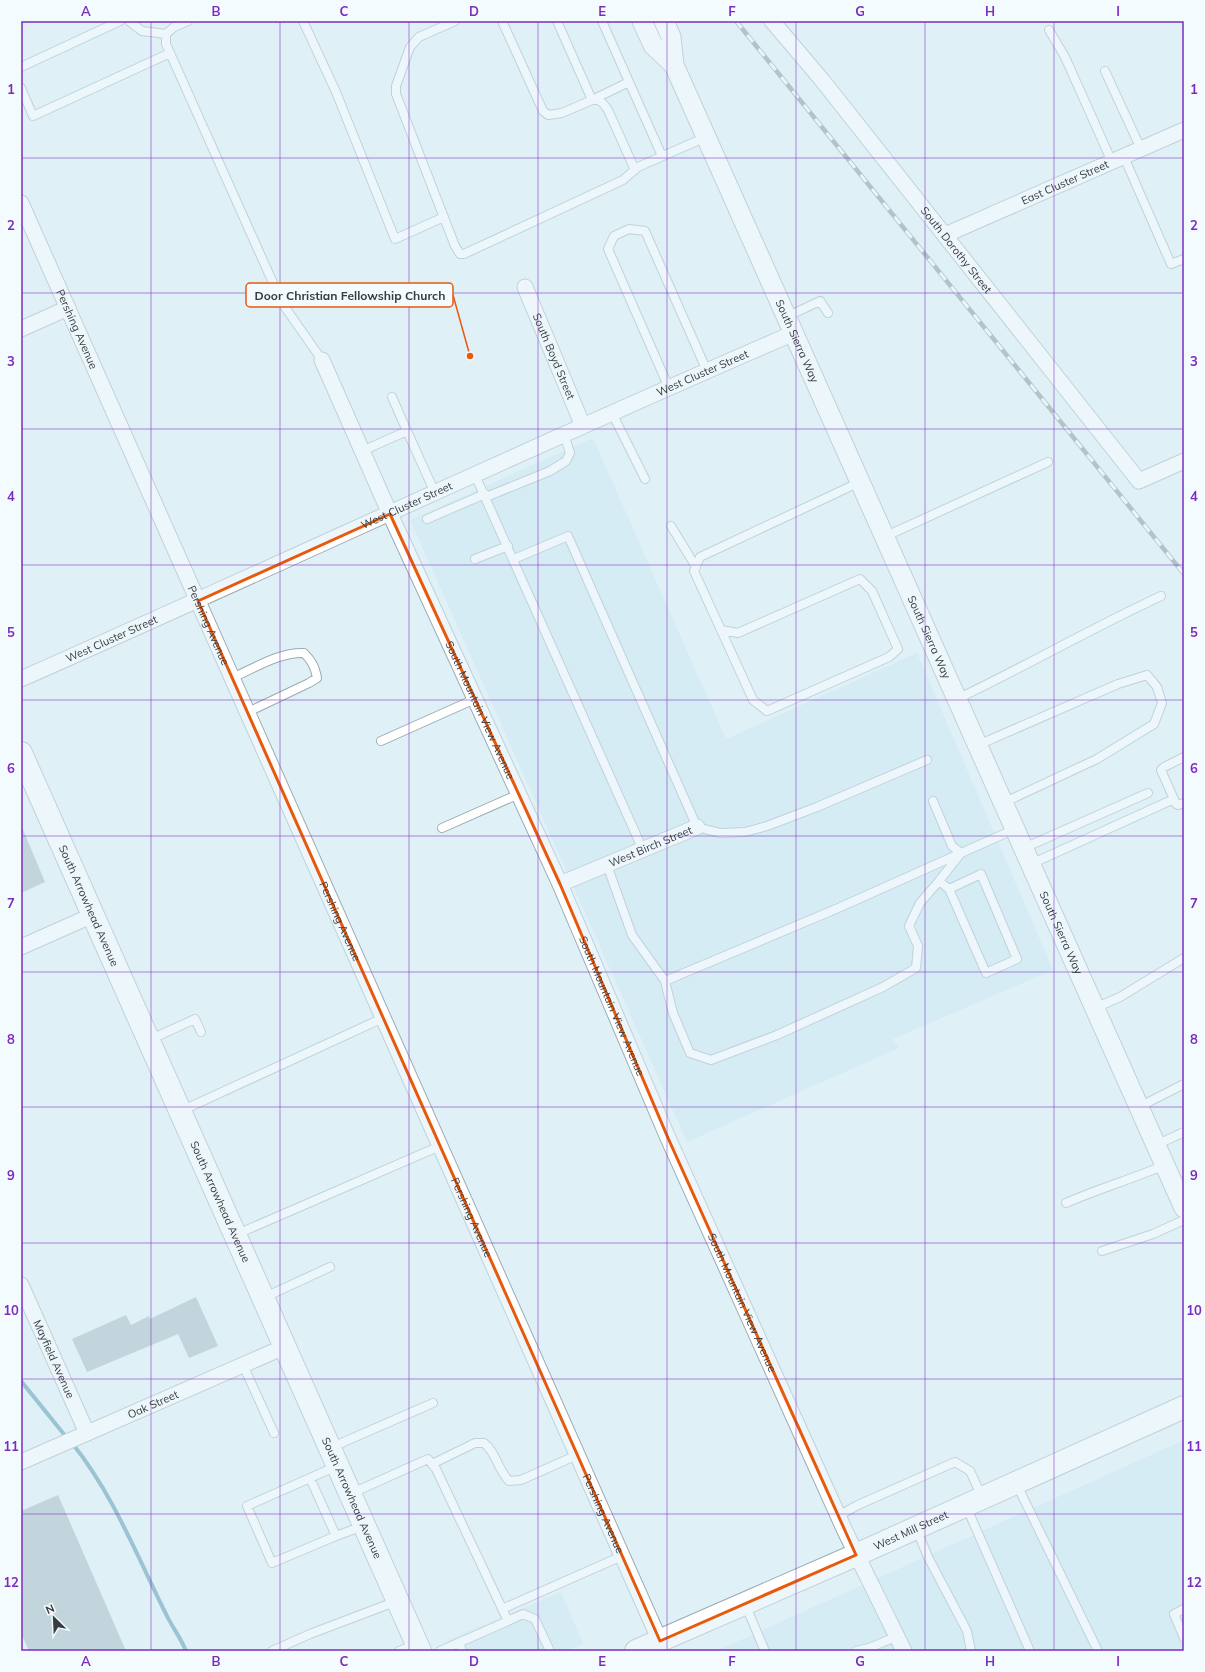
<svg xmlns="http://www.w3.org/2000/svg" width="1205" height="1672" font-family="Mulish,sans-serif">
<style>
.built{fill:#cde6f1}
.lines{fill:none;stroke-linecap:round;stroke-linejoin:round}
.stream{stroke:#488ca8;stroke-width:4}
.building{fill:#a2b3ba}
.service-casing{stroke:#9bacb3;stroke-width:10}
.minor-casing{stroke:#9bacb3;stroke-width:17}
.tertiary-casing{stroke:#9bacb3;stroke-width:21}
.secondary-casing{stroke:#9bacb3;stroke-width:24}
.service{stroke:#fff;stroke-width:8}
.minor{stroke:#fff;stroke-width:15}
.tertiary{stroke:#fff;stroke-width:19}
.secondary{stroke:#fff;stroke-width:22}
.rail-casing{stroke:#818c92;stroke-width:4.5}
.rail{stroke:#f4fbfe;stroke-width:3;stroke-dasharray:9;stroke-linecap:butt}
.marked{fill:none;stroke:#e8590c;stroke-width:3;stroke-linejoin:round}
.grid{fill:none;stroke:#7b2cbf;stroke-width:1;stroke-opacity:0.55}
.labels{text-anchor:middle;stroke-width:4;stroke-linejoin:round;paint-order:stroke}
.street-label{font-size:11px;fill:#363c40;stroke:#f4fbfe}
.leader{fill:none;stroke:#e8590c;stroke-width:1.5}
.callout-dot{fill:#e8590c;stroke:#f4fbfe;stroke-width:1.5}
.callout{fill:#f4fbfe;stroke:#e8590c;stroke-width:1.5}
.callout-label{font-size:12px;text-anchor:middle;font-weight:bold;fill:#363c40}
.neatline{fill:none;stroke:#7b2cbf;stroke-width:1.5}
.grid-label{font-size:13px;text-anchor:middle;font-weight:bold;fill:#7b2cbf}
</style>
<rect width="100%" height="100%" fill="#dff0f7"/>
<!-- built -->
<path class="built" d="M593 438 726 739 917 653 1053 970 893 1039 899 1048 687 1142 410 520Z
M1184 1440V1651H716Z
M561 1592 583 1644 566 1651H452L448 1640Z"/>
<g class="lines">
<!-- stream -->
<path class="stream" d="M21 1381 67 1438
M72 1443C113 1494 137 1556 166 1614 172 1627 181 1638 186 1651"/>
</g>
<!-- building -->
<path class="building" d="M21 825 45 882 21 893Z
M196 1297 218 1346 189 1358 178 1334 87 1372 72 1339 126 1315 131 1325 149 1316 150 1319Z
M58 1495 126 1651H29L21 1633V1511Z"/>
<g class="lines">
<defs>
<path id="service" d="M129 21 142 31 166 34
M188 21 174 27 166 34V44L282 303 322 360
M303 21 336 92 395 239 444 217
M455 21 419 37 410 47 396 86V94L455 246 460 254H464L623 180 638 167 706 137
M502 21 543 111 548 115 562 113 592 100C601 99 603 103 608 110L635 170
M557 21 592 100 629 82
M602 21 662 156
M1049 30 1065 57 1112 162
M21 67 120 21
M1105 71 1141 149
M21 88 33 116 170 53
M1124 157 1171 264 1184 259
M786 317 820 301 828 313
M669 388 608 249 614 236 629 229 645 231 707 371
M392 397 407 431
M612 413 645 479
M362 451 407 431 435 493
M475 475 643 850
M486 497 550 471 566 461 570 453 564 434
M427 519 485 494
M671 526 696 567
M884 537 1048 462
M475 559 508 546
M514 559 568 536 697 827 720 833 745 832 767 826 817 807 927 760
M721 630 753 700 767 711 889 657 898 649 872 591 860 579 738 633 721 630 694 571 700 557 860 482
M232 678C255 668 279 652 304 653 312 661 315 667 317 678L309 683 248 712
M957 699C1026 666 1092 628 1161 596
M381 741 475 699
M978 745 1118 684 1147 675 1157 687 1162 703 1154 724 1097 759 1003 803
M1184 757 1164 767 1161 770 1176 804 1178 805 1184 803
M933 801 952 846 961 853
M442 828 519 794
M1024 848 1148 793
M961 853 939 881 920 903 909 926 918 946 916 968 883 987 777 1035 711 1060 690 1053 673 1013 665 981 836 909 1015 829
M1031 864 1174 799
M607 865 632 935 665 981
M939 881 949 889 986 973 1017 959 981 874 949 889
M1095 1008 1120 997 1184 958
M149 1040 195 1019 201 1032
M1139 1107 1184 1084
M181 1111 383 1018
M1156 1145 1184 1132
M1066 1203C1098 1189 1132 1179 1165 1165
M235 1235 440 1146
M1102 1251 1153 1234 1184 1220
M263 1298 330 1267
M243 1365 274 1433
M330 1448 433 1403
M432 1464 475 1443H484C496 1452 498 1470 509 1481L521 1480 577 1455
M310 1478 336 1536 272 1563 247 1506 337 1466
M1016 1483 1098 1651
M350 1494 428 1459 436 1469 508 1621 440 1651
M966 1506 1030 1651
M838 1516 858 1505 955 1462 970 1471 982 1497
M916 1528 928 1557 967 1631 971 1651
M336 1536 363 1526
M745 1604 765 1651
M502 1609 622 1556
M1184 1609 1174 1614 1184 1638
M508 1621 523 1614 535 1619 550 1651
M459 1643 462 1651
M272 1651 310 1634 397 1601
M399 1651 416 1644
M856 1651 869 1648 898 1636"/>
<g id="minor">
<path id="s1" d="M772 21 822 80 1139 481 1184 461"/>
<path id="s2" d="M21 203 660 1641"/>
<path id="s3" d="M945 235 1184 130"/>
<path id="s4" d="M525 287 583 426"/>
<path d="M21 329 68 308"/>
<path id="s5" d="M322 360 390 514 560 884 668 1138 845 1531 904 1651"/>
<path id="s6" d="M21 679C279 565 534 445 794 333"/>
<path id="s7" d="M560 884 697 827"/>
<path d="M21 947 93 915"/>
<path id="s8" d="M21 1285 87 1433"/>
<path id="s9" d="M21 1462 284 1347"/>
</g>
<g id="tertiary">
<path d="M642 21 653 45 674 65"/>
<path id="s10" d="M664 21 671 37 674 65 1184 1208"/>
</g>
<g id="secondary">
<path id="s11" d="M21 753 420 1651"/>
<path id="s12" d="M636 1651 856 1555 1184 1407"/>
</g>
</defs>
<!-- service casing -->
<use href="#service" class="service-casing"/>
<!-- minor casing -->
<use href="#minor" class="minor-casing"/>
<!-- tertiary casing -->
<use href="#tertiary" class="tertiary-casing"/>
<!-- secondary casing -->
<use href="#secondary" class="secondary-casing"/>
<!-- service -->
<use href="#service" class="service"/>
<!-- minor -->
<use href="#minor" class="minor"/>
<!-- tertiary -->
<use href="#tertiary" class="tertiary"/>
<!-- secondary -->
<use href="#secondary" class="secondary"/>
<defs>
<path id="rail" d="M736 21 1184 574"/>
</defs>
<!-- rail casing -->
<use href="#rail" class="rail-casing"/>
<!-- rail -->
<use href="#rail" class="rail"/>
</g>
<!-- marked area -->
<path d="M0 0H1205V1672H0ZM390 514 560 884 668 1138 856 1555 660 1641 198 601Z" fill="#dff0f7" fill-opacity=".55" fill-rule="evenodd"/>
<path class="marked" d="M390 514 560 884 668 1138 856 1555 660 1641 198 601Z"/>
<!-- grid -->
<path class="grid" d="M151 21V1651M280 21V1651M409 21V1651M538 21V1651M667 21V1651M796 21V1651M925 21V1651M1054 21V1651M21 158H1184M21 293H1184M21 429H1184M21 565H1184M21 700H1184M21 836H1184M21 972H1184M21 1107H1184M21 1243H1184M21 1379H1184M21 1514H1184"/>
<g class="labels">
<!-- street labels -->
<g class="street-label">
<text dy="4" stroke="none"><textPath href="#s3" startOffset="131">East Cluster Street</textPath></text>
<text dy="4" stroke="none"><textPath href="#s1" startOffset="294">South Dorothy Street</textPath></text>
<text dy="4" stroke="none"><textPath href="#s2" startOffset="138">Pershing Avenue</textPath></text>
<text dy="4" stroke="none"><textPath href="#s10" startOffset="348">South Sierra Way</textPath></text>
<text dy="4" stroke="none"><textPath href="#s4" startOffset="75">South Boyd Street</textPath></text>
<text dy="4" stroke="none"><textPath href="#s6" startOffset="747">West Cluster Street</textPath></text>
<text dy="4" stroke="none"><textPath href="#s6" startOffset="423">West Cluster Street</textPath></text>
<text dy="4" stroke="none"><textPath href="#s2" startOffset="462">Pershing Avenue</textPath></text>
<text dy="4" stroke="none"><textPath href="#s10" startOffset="672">South Sierra Way</textPath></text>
<text dy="4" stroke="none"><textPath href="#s6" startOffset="99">West Cluster Street</textPath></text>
<text dy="4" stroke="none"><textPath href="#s5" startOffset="384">South Mountain View Avenue</textPath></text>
<text dy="4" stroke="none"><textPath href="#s7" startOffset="98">West Birch Street</textPath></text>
<text dy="4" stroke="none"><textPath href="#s11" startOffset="167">South Arrowhead Avenue</textPath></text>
<text dy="4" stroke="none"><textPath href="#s2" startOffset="786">Pershing Avenue</textPath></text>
<text dy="4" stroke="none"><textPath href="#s10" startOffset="996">South Sierra Way</textPath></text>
<text dy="4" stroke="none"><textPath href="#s5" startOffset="708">South Mountain View Avenue</textPath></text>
<text dy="4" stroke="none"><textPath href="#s11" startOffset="491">South Arrowhead Avenue</textPath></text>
<text dy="4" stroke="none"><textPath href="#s2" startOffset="1110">Pershing Avenue</textPath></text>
<text dy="4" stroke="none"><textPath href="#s5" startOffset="1032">South Mountain View Avenue</textPath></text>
<text dy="4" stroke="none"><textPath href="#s8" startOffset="81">Mayfield Avenue</textPath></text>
<text dy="4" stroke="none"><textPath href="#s9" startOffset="144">Oak Street</textPath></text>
<text dy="4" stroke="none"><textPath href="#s11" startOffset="815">South Arrowhead Avenue</textPath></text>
<text dy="4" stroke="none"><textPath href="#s2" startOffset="1434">Pershing Avenue</textPath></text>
<text dy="4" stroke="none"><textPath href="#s12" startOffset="300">West Mill Street</textPath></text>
</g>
</g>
<!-- callouts -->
<path class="leader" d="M470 356L453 295"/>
<circle class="callout-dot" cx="470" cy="356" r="4"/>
<rect class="callout" x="246" y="283" width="207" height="24" rx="4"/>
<g class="callout-label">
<text x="350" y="300">Door Christian Fellowship Church</text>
</g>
<!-- border -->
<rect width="1205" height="1672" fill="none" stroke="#f4fbfe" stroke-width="44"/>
<!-- north arrow -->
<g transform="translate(54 1618) rotate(336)" stroke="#f4fbfe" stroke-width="3" paint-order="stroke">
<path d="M0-3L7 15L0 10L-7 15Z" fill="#363c40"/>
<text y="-6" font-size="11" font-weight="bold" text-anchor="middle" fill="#363c40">N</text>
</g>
<rect x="22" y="22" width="1161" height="1628" class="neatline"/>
<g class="grid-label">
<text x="86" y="16">A</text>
<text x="216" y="16">B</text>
<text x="344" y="16">C</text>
<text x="474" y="16">D</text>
<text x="602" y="16">E</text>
<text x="732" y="16">F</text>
<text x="860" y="16">G</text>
<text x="990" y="16">H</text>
<text x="1118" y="16">I</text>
<text x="11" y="94">1</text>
<text x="1194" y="94">1</text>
<text x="11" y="230">2</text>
<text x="1194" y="230">2</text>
<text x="11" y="366">3</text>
<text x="1194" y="366">3</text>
<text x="11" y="501">4</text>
<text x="1194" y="501">4</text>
<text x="11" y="637">5</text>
<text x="1194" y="637">5</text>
<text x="11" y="773">6</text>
<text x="1194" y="773">6</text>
<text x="11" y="908">7</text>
<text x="1194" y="908">7</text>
<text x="11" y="1044">8</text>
<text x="1194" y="1044">8</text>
<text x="11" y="1180">9</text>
<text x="1194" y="1180">9</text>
<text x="11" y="1315">10</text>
<text x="1194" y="1315">10</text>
<text x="11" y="1451">11</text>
<text x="1194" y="1451">11</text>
<text x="11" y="1587">12</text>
<text x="1194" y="1587">12</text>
<text x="86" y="1666">A</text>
<text x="216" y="1666">B</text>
<text x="344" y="1666">C</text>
<text x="474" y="1666">D</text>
<text x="602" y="1666">E</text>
<text x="732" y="1666">F</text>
<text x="860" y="1666">G</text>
<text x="990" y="1666">H</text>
<text x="1118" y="1666">I</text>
</g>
</svg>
